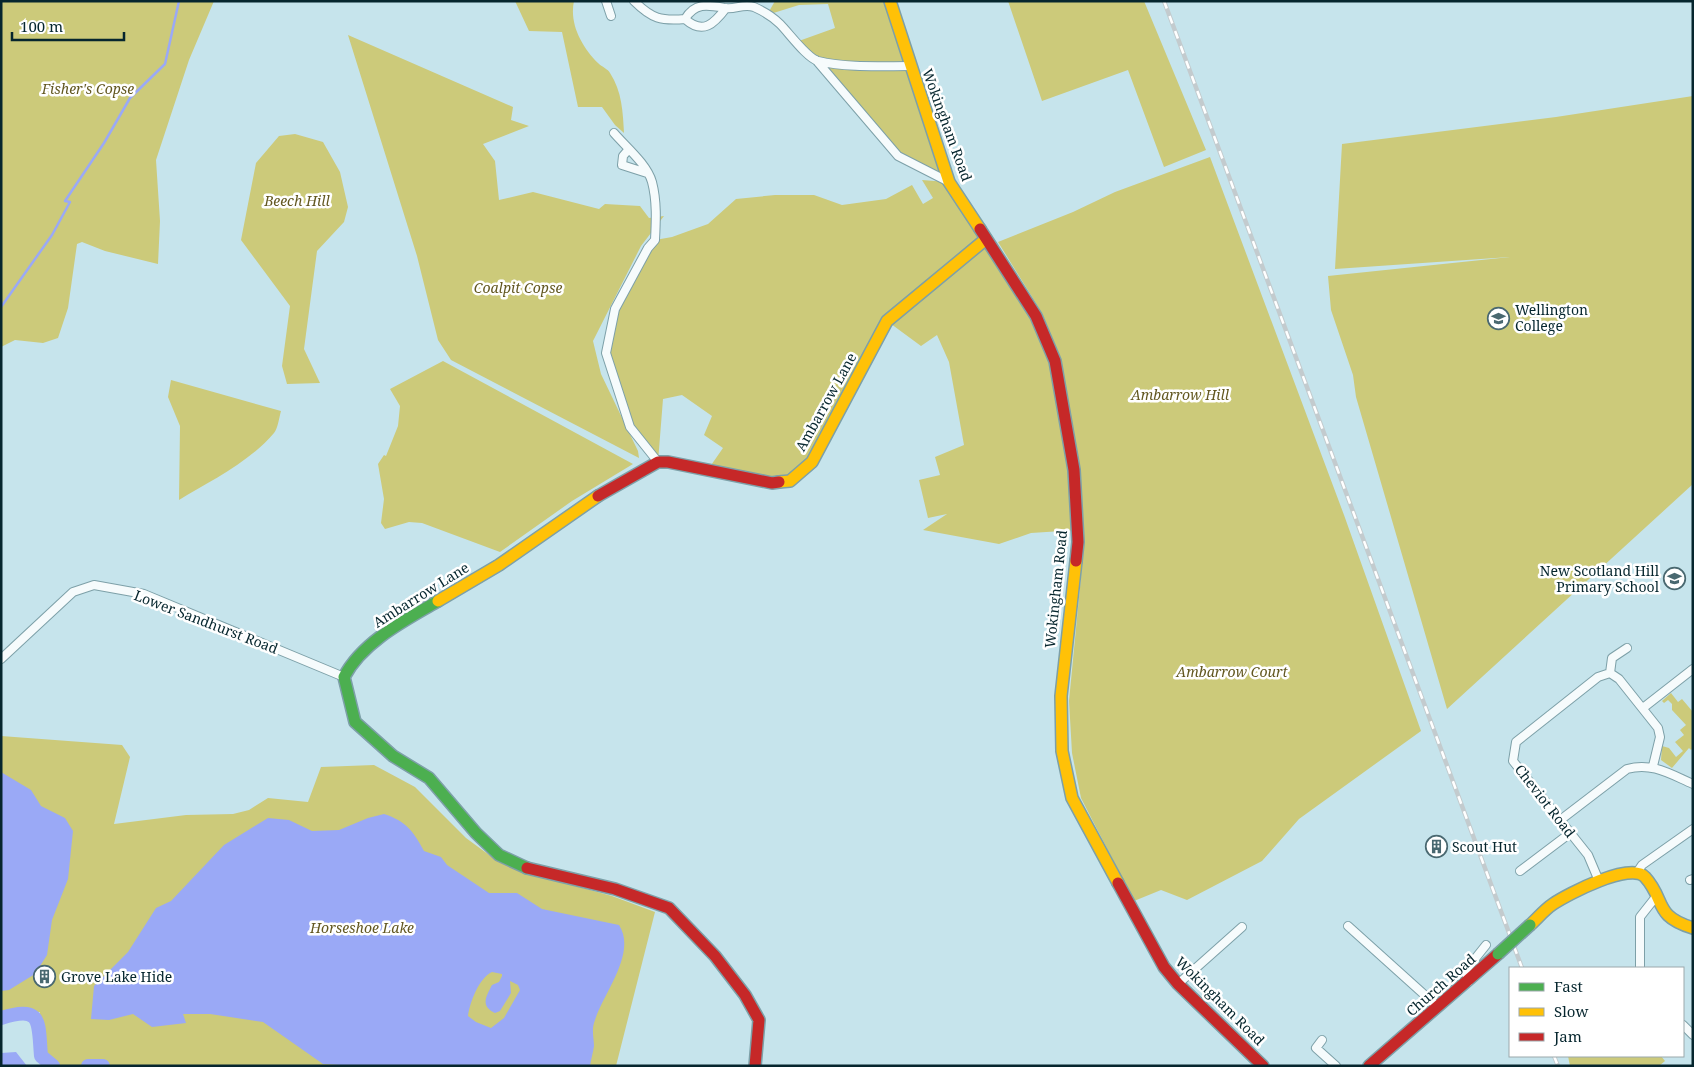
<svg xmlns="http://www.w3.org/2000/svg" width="1694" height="1067" font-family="'Noto Serif',serif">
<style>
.green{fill:#ccca7a}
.water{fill:#9aa9f6;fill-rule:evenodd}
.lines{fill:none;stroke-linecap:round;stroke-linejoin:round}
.stream{stroke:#9aa9f6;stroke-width:2.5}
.river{stroke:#9aa9f6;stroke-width:14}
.street-casing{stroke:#7da0a8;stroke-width:10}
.fast-casing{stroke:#7da0a8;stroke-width:14}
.slow-casing{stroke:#7da0a8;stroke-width:14}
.jam-casing{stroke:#7da0a8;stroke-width:14}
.street{stroke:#f6fbfc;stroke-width:8}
.fast{stroke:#4caf50;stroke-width:11}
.slow{stroke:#ffc107;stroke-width:11}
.jam{stroke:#c62828;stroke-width:11}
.rail-casing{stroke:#c3cbce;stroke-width:4.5}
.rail{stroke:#fff;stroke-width:2.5;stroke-dasharray:8;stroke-linecap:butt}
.fast-bridge-casing{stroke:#7da0a8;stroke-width:14;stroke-linecap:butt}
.fast-bridge{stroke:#4caf50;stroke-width:11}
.labels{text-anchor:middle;stroke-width:5;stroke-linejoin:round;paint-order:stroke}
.park-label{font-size:14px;font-style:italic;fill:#625720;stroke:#fff}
.street-label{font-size:14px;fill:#06262e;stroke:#fff}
.poi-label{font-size:14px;fill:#06262e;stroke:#fff;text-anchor:start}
</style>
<rect width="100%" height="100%" fill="#c6e4ec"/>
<!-- green -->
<path class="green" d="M1 1H214L189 60 156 160 160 221 158 264 105 251 82 242 77 244 68 308 58 338 43 343 15 340 1 347Z
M515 1H574C569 24 582 47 598 63 602 67 608 69 610 73 622 91 623 113 624 133L615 125 602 107H578L562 32 529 31Z
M775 1H890L949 182 986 239 1055 361 1077 530 1031 533 999 544 923 530 947 514 928 518 919 480 940 475 935 457 964 445 949 362 937 335 921 346 887 321 812 462 790 481 707 471 723 448 704 435 712 416 682 395 663 399 658 462 630 427 606 353 615 309 655 240 672 237 708 224 736 199 775 195H814L842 205 886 199 912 185 923 204 933 198 922 180 947 182 898 156 796 42 835 28 828 4 799 5 767 15Z
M1008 1H1144L1206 150 1164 167 1128 70 1042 101Z
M348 35 513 107 511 120 529 126 483 144 495 161 499 200 533 192 599 209 605 204 640 206 649 218 664 216 641 246 593 341 601 374 638 451 639 458 451 360 438 340 417 256Z
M1693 96V484L1447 709 1356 397 1353 375 1331 310 1328 276 1510 257 1335 269 1342 144 1556 117Z
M295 134 323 142 340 172 348 207 344 222 317 251 304 349 320 383 287 384 282 366 290 306 241 240 256 163 279 136Z
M1210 157 1344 515 1421 731 1299 819 1262 861 1187 900 1161 890 1134 901 1081 798 1072 753 1069 701 1081 577 1082 523 1080 470 1061 359 1042 313 998 242 1073 212 1115 192Z
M443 361 633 464 572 501 500 552 422 523 409 522 385 529 381 523 384 499 378 464 384 455 386 456 398 426 400 406 390 389Z
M171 380 281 411C279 418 278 428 274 433 251 461 209 482 179 500L180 426 168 397Z
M1671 693 1678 702 1682 699 1693 712V748L1691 750 1689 748 1672 768 1661 760 1662 746 1669 748 1676 757 1683 751 1675 742 1684 735 1680 730 1686 725 1672 710V704L1668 700 1664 703 1662 701Z
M1 736 122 745 130 757 114 824 186 815 233 814 249 810 268 798 308 802 321 767 374 765 415 787 466 838 496 860 527 873 612 896 655 912 616 1066H48L38 1058 35 1024 40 1012 1 1013Z
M1568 1056H1661L1665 1061 1659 1066H1570Z"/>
<!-- water -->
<path class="water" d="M1 772 31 790 41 806 65 818 73 831 68 879 52 920 47 955 35 974 9 990 1 991Z
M384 814C406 821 414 832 424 851L441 857 447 865 489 893H517L542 909 619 925C637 953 604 992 595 1020 591 1030 594 1037 594 1046 593 1053 591 1059 590 1066H357L323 1064 263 1022 210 1014H183L186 1023 152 1027 133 1014 109 1020 91 1019 94 986 128 952 156 908 171 901 224 845 268 818 289 820 312 831 339 830 368 818ZM492 972 502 974V976L499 982 492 985C486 997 480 1006 495 1013L500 1011 511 993 510 981 518 985 520 990 504 1018 491 1028 476 1022 468 1016C470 1002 479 978 492 972Z
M16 1052 27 1066H1V1053Z"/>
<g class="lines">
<!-- stream -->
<path class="stream" d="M1 307 52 235 70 202 65 201 104 143 130 98 165 64 179 1"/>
<!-- river -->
<path class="river" d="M1 1018C43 1005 38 1022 41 1056L53 1066
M88 1066H103"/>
<defs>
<path id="street" d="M606 1 611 16
M634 1C652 19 661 21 685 19
M726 8C714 24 703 35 685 19 695 2 708 5 725 8 735 10 743 3 754 7 763 11 774 18 780 24 789 33 807 58 818 61 847 68 880 66 910 66
M816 60 898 156 949 182
M614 133C626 147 647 164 652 182 657 201 656 221 655 240L648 248 615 309 606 353 630 427 658 462
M629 149 623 156 622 165 647 173
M1 659 73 592 94 585 144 594 344 677
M1610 673 1612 658 1627 648
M1643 708 1693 669
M1559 821 1627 769C1652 762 1670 774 1693 784
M1520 871 1569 834
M1638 871 1642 865 1693 829
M1690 880 1693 879
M1599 881 1588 855 1513 761 1516 742 1598 677 1610 673 1619 679 1658 728 1660 737 1653 766
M1348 926 1438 1007
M1640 968V917L1655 898
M1468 982 1466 970 1486 945
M1178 984 1242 927
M1683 1025 1693 1035
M1322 1040 1316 1048 1336 1066"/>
<path id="fast" d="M438 601C405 620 362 642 344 677L355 722 393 756 429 778 476 833 499 855 527 868"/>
<path id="slow" d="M890 1 949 182 980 229
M779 482 790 481 812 462 887 321 986 239
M1076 561 1061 696 1062 751 1072 798 1118 883
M438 601 499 565 598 496
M1530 925C1538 918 1544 910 1553 904 1568 894 1631 861 1645 877 1666 900 1653 916 1693 928"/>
<path id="jam" d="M980 229 1036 316 1055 361 1074 470 1078 542 1076 561
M598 496 658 462H668L772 483 779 482
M527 868 615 889 669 908 715 956 745 995 759 1020 755 1066
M1118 883 1164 967 1178 984 1263 1066
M1369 1066 1498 954"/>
</defs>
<!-- street casing -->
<use href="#street" class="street-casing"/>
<!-- fast casing -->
<use href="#fast" class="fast-casing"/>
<!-- slow casing -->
<use href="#slow" class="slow-casing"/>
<!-- jam casing -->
<use href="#jam" class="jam-casing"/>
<!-- street -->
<use href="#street" class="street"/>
<!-- fast -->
<use href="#fast" class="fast"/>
<!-- slow -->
<use href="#slow" class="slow"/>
<!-- jam -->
<use href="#jam" class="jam"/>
<defs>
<path id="rail" d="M1164 1 1522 968
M1554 1056 1558 1066"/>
</defs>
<!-- rail casing -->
<use href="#rail" class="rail-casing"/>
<!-- rail -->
<use href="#rail" class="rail"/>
<defs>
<path id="fast-bridge" d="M1498 954 1530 925"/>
</defs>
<!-- fast-bridge casing -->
<use href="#fast-bridge" class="fast-bridge-casing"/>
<!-- fast-bridge -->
<use href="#fast-bridge" class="fast-bridge"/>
</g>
<!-- icons -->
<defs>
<symbol id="school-ring" viewBox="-11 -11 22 22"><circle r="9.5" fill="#fff" stroke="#496870" stroke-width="1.5"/><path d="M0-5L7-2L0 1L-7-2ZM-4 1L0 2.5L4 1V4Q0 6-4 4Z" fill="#496870"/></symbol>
<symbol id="building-ring" viewBox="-11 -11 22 22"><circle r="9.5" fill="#fff" stroke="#496870" stroke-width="1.5"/><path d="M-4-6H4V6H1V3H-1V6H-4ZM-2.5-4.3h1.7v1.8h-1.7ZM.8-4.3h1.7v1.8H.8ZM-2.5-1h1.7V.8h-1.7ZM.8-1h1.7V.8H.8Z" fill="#496870"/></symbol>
</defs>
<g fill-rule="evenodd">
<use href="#school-ring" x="1486" y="306" width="25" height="25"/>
<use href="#school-ring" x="1662" y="566" width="25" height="25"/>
<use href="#building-ring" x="1424" y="834" width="25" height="25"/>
<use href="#building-ring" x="32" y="964" width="25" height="25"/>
</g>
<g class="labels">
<!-- park labels -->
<g class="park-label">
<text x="88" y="94">Fisher's Copse</text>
<text x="297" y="206">Beech Hill</text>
<text x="518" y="293">Coalpit Copse</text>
<text x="1180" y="400">Ambarrow Hill</text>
<text x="1232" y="677">Ambarrow Court</text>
<text x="362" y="933">Horseshoe Lake</text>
</g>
<!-- street labels -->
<g class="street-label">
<text transform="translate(947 125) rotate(70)" y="5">Wokingham Road</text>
<text transform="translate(826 402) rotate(-61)" y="5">Ambarrow Lane</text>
<text transform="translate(1056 589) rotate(-84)" y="5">Wokingham Road</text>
<text transform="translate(421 595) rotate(-32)" y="5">Ambarrow Lane</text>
<text transform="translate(206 622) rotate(21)" y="5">Lower Sandhurst Road</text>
<text transform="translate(1545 801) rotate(52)" y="5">Cheviot Road</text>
<text transform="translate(1441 985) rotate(-41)" y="5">Church Road</text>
<text transform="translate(1220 1001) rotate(45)" y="5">Wokingham Road</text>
</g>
<!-- poi labels -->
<g class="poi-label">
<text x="1515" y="315">Wellington<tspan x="1515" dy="16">College</tspan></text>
<text x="1659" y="576" text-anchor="end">New Scotland Hill<tspan x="1659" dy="16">Primary School</tspan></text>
<text x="1452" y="852">Scout Hut</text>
<text x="61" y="982">Grove Lake Hide</text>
</g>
</g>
<!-- border -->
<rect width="1694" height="1067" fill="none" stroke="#06262e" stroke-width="5"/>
<!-- legend -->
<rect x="1509" y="967" width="175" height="90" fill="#ffffff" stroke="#9ba8ab"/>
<rect x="1519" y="983" width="25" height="8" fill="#4caf50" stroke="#9ba8ab"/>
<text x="1554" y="992" font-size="15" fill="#06262e">Fast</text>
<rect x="1519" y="1008" width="25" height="8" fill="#ffc107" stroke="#9ba8ab"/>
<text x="1554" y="1017" font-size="15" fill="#06262e">Slow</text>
<rect x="1519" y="1033" width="25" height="8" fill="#c62828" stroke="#9ba8ab"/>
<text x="1554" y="1042" font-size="15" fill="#06262e">Jam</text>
<!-- scale -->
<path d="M12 32v8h112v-8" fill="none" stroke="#06262e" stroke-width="2.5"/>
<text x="20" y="32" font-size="15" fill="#06262e" stroke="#ffffff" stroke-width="4" paint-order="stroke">100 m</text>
</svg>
